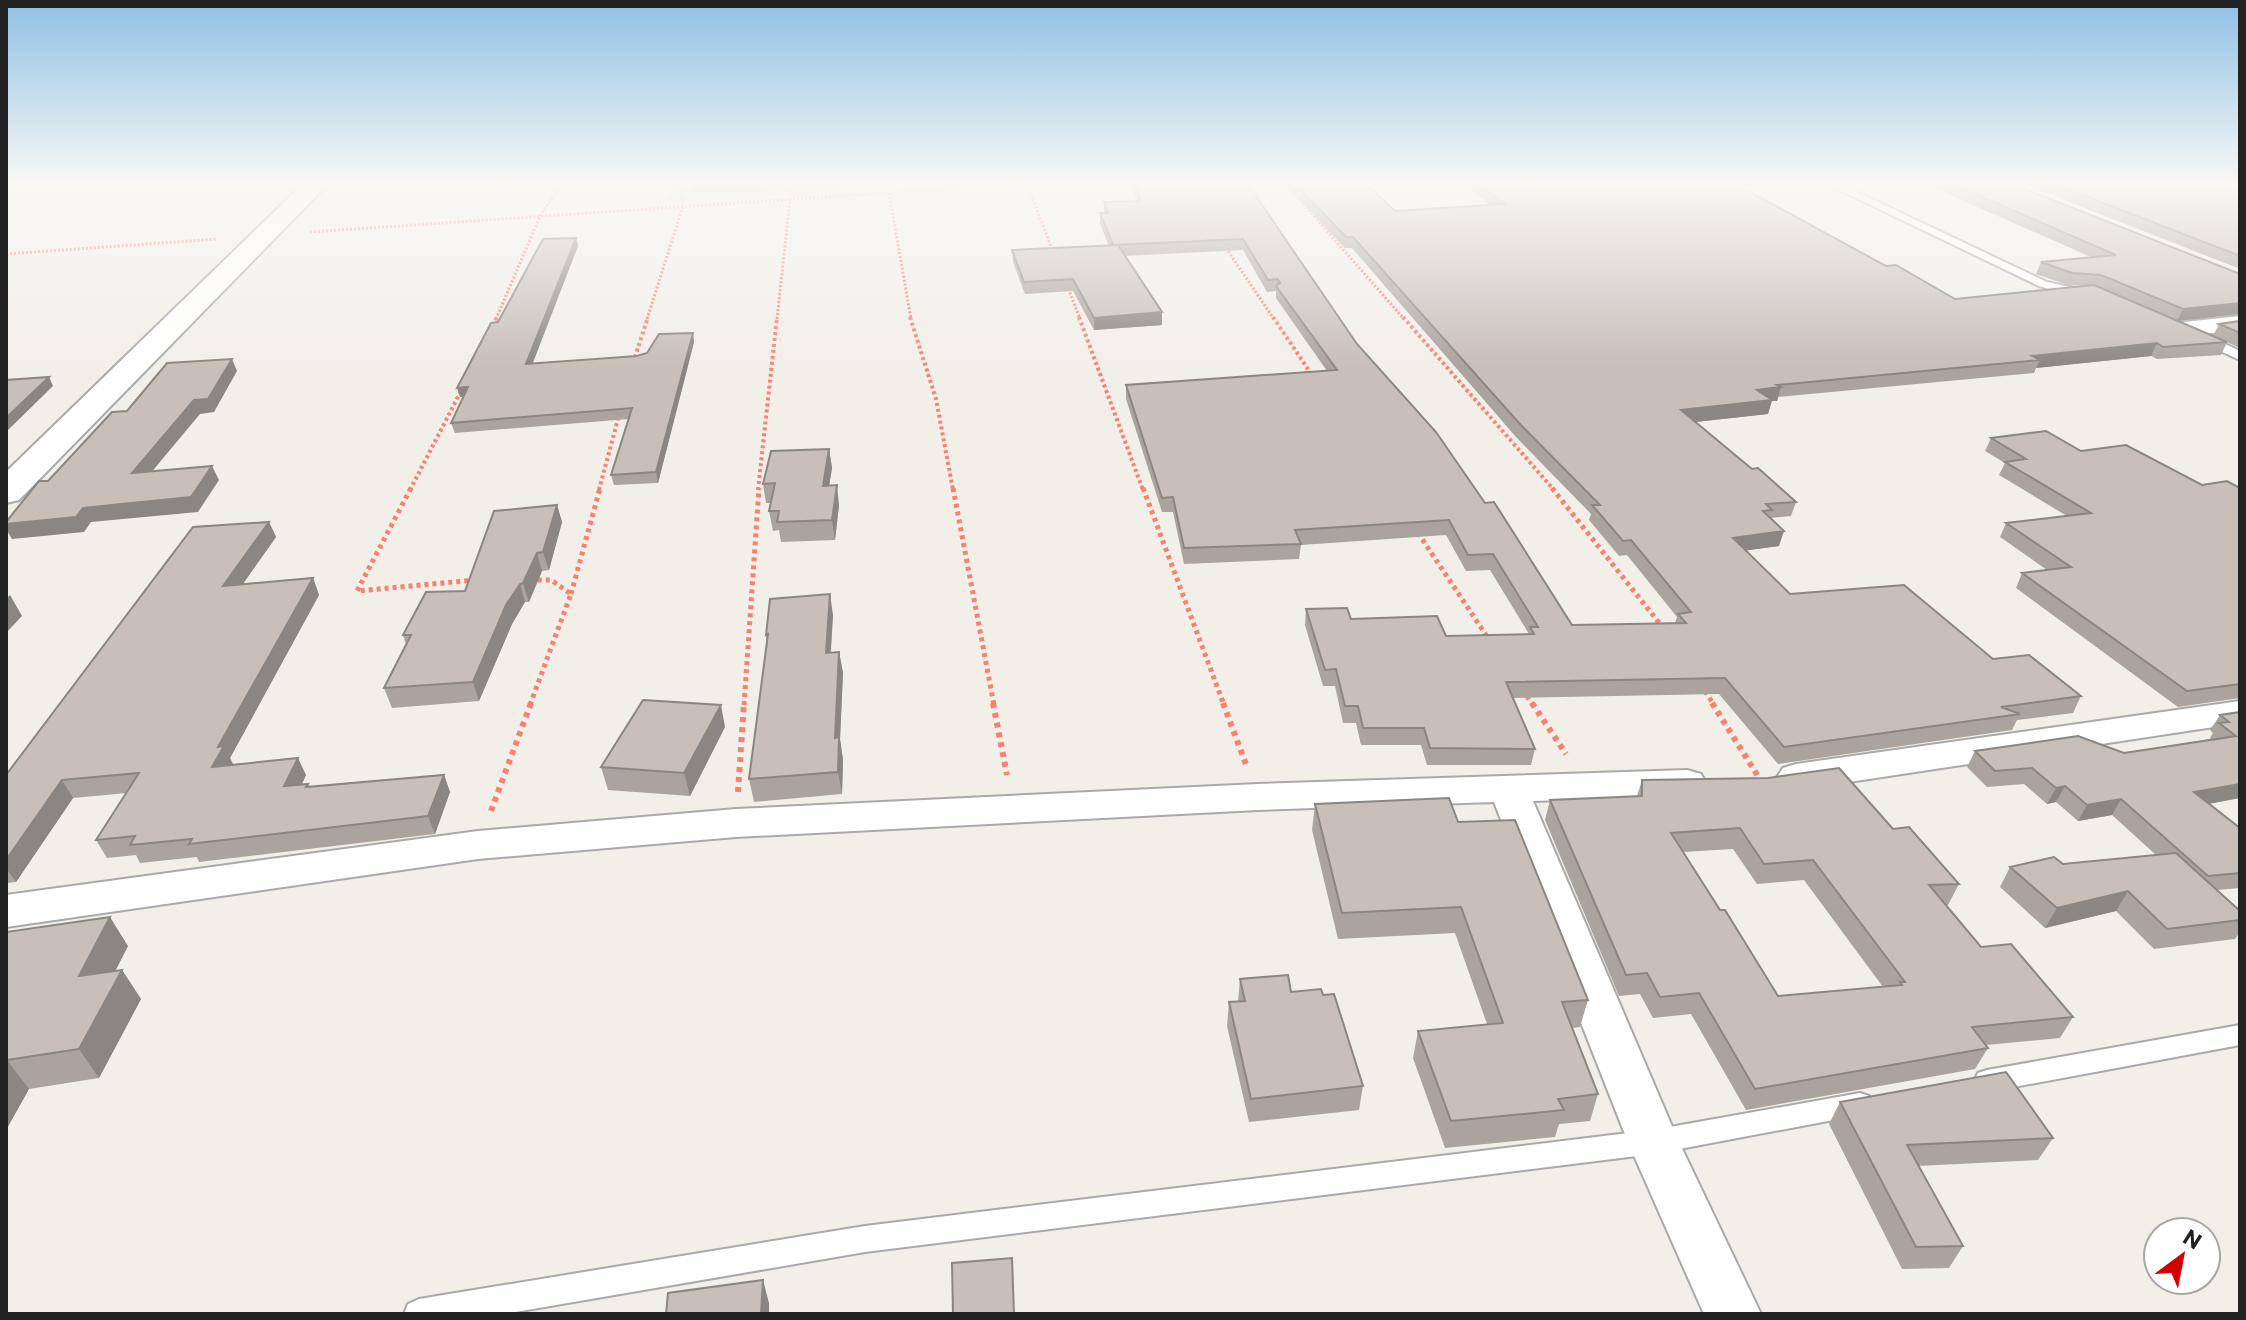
<svg xmlns="http://www.w3.org/2000/svg" width="2246" height="1320" font-family="Commissioner,sans-serif">
<style>
.residential{fill:#e0dfdf}
.lines{fill:none;stroke-linecap:round;stroke-linejoin:round}
.service-casing{stroke:#a9a9a9;stroke-width:4}
.minor-casing{stroke:#a9a9a9;stroke-width:4}
.tertiary-casing{stroke:#a9a9a9;stroke-width:4}
.path-far3{stroke:#fa8072;stroke-width:3;stroke-dasharray:2 2;stroke-linecap:butt}
.path-far2{stroke:#fa8072;stroke-width:4;stroke-dasharray:3 3;stroke-linecap:butt}
.path-far1{stroke:#fa8072;stroke-width:5;stroke-dasharray:4 4;stroke-linecap:butt}
.path{stroke:#fa8072;stroke-width:6;stroke-dasharray:5 5;stroke-linecap:butt}
.service{fill:#fff;fill-rule:evenodd}
.minor{fill:#fff;fill-rule:evenodd}
.tertiary{fill:#fff;fill-rule:evenodd}
.wall{fill:#aba49e;fill-rule:evenodd}
.shaded-wall{fill:#8b8681}
.building{fill:#c7bfb8;stroke:#8b8681;stroke-width:2;fill-rule:evenodd}
</style>
<rect width="100%" height="100%" fill="#f2efe9"/>
<!-- residential -->
<path class="residential" d="M672 183H969L665 202Z"/>
<g class="lines">
<defs>
<path id="service" d="M1825 183H1838L2047 282 2088 291C2073 299 2055 291 2039 286Z
M2198 335H2206L2240 351V360L2198 341Z
M2240 1025V1045L1987 1092 1978 1089 1974 1081 1978 1073 1987 1070Z
M1860 1093 1869 1096 1873 1104 1869 1112 1860 1115 1653 1154 865 1252 504 1314H404L408 1304 419 1299 865 1226 1653 1130Z"/>
<path id="minor" d="M2240 316V330L2184 336 2176 334 2173 329 2176 324 2184 322Z
M2240 701V723L1796 790 1783 786 1777 777 1783 768 1796 764Z
M1687 770 1701 774 1706 783 1701 792 1687 796 1533 801 1677 1138 1761 1314H1704L1628 1142 1494 802 1258 810 736 837 478 859 6 927V895L478 831 736 809 1258 784Z"/>
<path id="tertiary" d="M304 183H329L19 500 6 503V472Z"/>
</defs>
<!-- service casing -->
<use href="#service" class="service-casing"/>
<!-- minor casing -->
<use href="#minor" class="minor-casing"/>
<!-- tertiary casing -->
<use href="#tertiary" class="tertiary-casing"/>
<!-- path-far3 -->
<path class="path-far3" d="M1027 184 1054 254
M889 193 911 319
M1298 198 1404 319
M310 232 1032 183
M1226 248 1274 319
M6 254 217 239
M1067 285 1080 319
M496 319 541 214 563 183
M647 319 683 206 680 183
M777 319 790 200 789 183"/>
<!-- path-far2 -->
<path class="path-far2" d="M910 317 936 399 953 490
M1079 317 1143 490
M1273 317 1312 375
M1403 317 1554 490
M493 326 497 317
M633 363 648 317
M410 490 462 389
M599 490 619 415
M758 490 777 317"/>
<!-- path-far1 -->
<path class="path-far1" d="M411 488 357 591 475 580
M953 488 994 705
M1143 488 1224 705
M1552 488 1664 629
M1418 533 1488 638
M571 594 600 488
M1705 691 1714 705
M1527 696 1533 705
M530 705 571 594 551 580H533
M744 705 759 488"/>
<!-- path -->
<path class="path" d="M993 703 1007 775
M1223 703 1247 767
M1532 703 1566 754
M1712 703 1761 781
M738 792 744 703
M491 811 531 703"/>
<!-- service -->
<use href="#service" class="service"/>
<!-- minor -->
<use href="#minor" class="minor"/>
<!-- tertiary -->
<use href="#tertiary" class="tertiary"/>
</g>
<!-- wall -->
<path class="wall" d="M693 183H773L767 185 764 191 693 193Z
M1131 183H1247L1357 344 1485 503 1572 625 1675 623 1677 617 1627 555 1619 556 1589 520 1591 514 1516 437 1352 248H1345L1283 183H1365L1395 211 1491 205 1471 190 1472 183H1731L1886 266 1955 299 2086 286 2068 285 2036 274 2041 262 2091 257 1923 183H2010L2240 274V314L2177 321 2213 336 2219 324 2240 321V348L2227 342 2221 355 2157 359 2151 356 2036 368 2034 373 1778 397 1777 401H1771L1768 414 1695 422 1752 469 1796 502 1791 516 1771 518 1779 546 1746 550 1790 594 1993 659 2081 696 2073 713 2017 720 2012 730 1778 764 1719 694 1513 698 1535 749 1531 765H1427L1421 745H1361L1356 723H1343L1335 686H1323L1305 625 1306 609 1351 619 1446 636 1529 634 1490 570 1466 571 1446 535 1301 545 1299 559 1184 564 1173 512H1162L1126 399V385L1327 371 1276 298V291L1267 292 1243 250 1125 256 1162 312V325L1094 330 1073 291 1025 294 1013 262 1012 250 1109 246 1100 224V213H1104V202L1137 201Z
M2021 183H2239L2240 269Z
M576 238 578 246 532 363 637 356 647 353 693 333 694 342 658 483 614 485 611 475 629 419 455 433 451 423 463 397H460L498 322Z
M1991 438 2081 451 2202 485 2240 488V698L2178 707 2016 588 2022 573 2047 570 2000 537 2006 523 2067 516 1999 475 2005 463 1985 451Z
M829 449 832 468 829 486 839 505 835 540 781 542 779 530 773 531 769 511 771 503H766L763 484Z
M557 505 562 522 549 570 542 571 529 602H525L512 624 479 701 392 708 384 688 406 644 403 635 465 591Z
M269 522 276 537 243 584 313 578 319 595 230 758 232 765 306 775 302 784H308L309 787 444 775 450 792 435 834 199 862 197 857 140 863 136 855 107 858 96 840 127 793 73 798 16 882 6 883V775Z
M833 615 831 652H839L843 673 840 739 843 760 842 794 754 802 749 779 767 643 766 635Z
M2240 712V798L2209 804 2240 828V888L2217 890 2240 911V932L2235 939 2154 949 2116 911 2045 928 2000 887 2010 867 2063 864 2156 855 2112 815 2078 821 2056 802 2047 804 2024 784 1987 787 1967 767 1975 751 2124 753 2211 739 2210 738 2213 733 2210 730 2220 715Z
M725 727 690 796 608 790 601 767Z
M1642 780 1893 829 1959 884 1948 905H1946L1981 947 2073 1017 2060 1038 1986 1045 1988 1048 1975 1069 1746 1110 1691 1014 1653 1018 1640 994 1619 996 1545 820 1550 800 1637 796ZM1733 849 1757 884 1804 880 1883 987 1778 996 1720 910 1683 852Z
M1315 804 1458 822 1588 1000 1580 1027 1572 1028 1598 1094 1590 1121 1559 1124 1555 1137 1445 1148 1413 1058 1418 1031 1487 1024 1455 933 1338 939 1312 830Z
M6 932 128 946 115 971 122 970 141 999 99 1078 29 1089 6 1130Z
M1240 979 1291 992 1363 1086 1359 1110 1249 1122 1227 1026 1229 1002H1238Z
M1840 1102 2053 1138 2038 1160 1918 1166 1963 1246 1949 1268 1902 1269 1829 1124Z"/>
<!-- shaded-wall -->
<path class="shaded-wall" d="M576 238 578 246 529 373 526 364Z
M2240 303V314L2177 321 2183 309Z
M1162 312V325L1094 330V318Z
M693 333 694 342 658 483 656 472Z
M2157 343 2151 356 2036 368 2040 360 2032 356Z
M232 359 237 371 214 412 200 414 139 487 132 473 194 400Z
M49 377 53 386 6 432V418Z
M468 387 471 396 460 397 457 388Z
M1781 387 1777 401H1772L1768 414 1677 424 1681 410 1757 390Z
M829 449 832 468 826 505 823 486Z
M212 466 219 480 198 512 91 522 84 532 12 539 6 529V524L83 508Z
M837 485 839 505 835 540 832 520Z
M557 505 562 522 549 570 543 552Z
M269 522 276 537 230 602 223 586Z
M1784 531 1779 546 1729 553 1733 538Z
M537 553 542 571 529 602 523 583Z
M313 578 319 595 230 758 233 764 221 784 212 767 218 747Z
M520 584 525 602 512 624 479 701 473 682 506 605Z
M830 594 833 615 829 674 826 653Z
M10 595 22 616 6 633V599Z
M839 652 843 673 840 739 843 760 842 794 838 772 835 738Z
M721 705 725 727 690 796 684 773Z
M298 758 306 775 293 803 284 786Z
M444 775 450 792 435 834 428 816Z
M62 780 73 798 16 882 6 868V860Z
M2240 784V798L2185 808 2194 792Z
M2065 786 2056 802 2047 804 2056 788Z
M2121 799 2112 815 2078 821 2087 805Z
M2128 891 2116 911 2045 928 2057 908Z
M110 917 128 946 98 1005 79 976Z
M122 970 141 999 99 1078 79 1049Z
M7 1060 29 1089 6 1130V1062Z
M763 1280 769 1303V1314H761Z"/>
<!-- building -->
<path class="building" d="M693 183H763L692 185Z
M1135 183H1247L1357 344 1436 432 1485 503 1494 502 1572 625 1686 623 1678 614 1691 612 1631 540 1623 541 1592 505H1600L1519 423 1353 237H1346L1294 183H1365L1395 211 1505 204 1477 183H1731L1741 187 1886 266 1896 265 1955 299 2094 285 2227 342 2163 347 2157 343 2032 356 2040 360 1777 385 1781 387 1757 390 1772 400 1681 410 1752 469 1758 468 1796 502 1766 504 1772 510 1763 511 1784 531 1733 538 1790 594 1904 585 1993 659 2029 655 2081 696 2001 707 2020 714 1784 747 1725 678 1506 682 1535 749 1430 748 1424 728H1363L1358 706H1345L1336 669 1325 670 1306 609 1347 608 1351 619 1437 616 1446 636 1534 634 1530 627H1538L1493 554 1468 555 1449 520 1295 530 1301 544 1184 548 1173 497 1162 498 1126 385 1337 370 1276 286 1280 283 1278 279 1268 280 1243 239 1113 245 1100 213H1108L1104 202 1140 201Z
M1950 183H2010L2240 274V303L2183 309 2101 275 2072 273 2041 262 2116 255Z
M2052 183H2239L2240 256Z
M576 238 526 364 637 356 647 353 659 334 693 333 656 472 611 475 632 408 451 423 468 387 457 388 491 323 498 322 543 239Z
M1118 245 1162 312 1094 318 1073 279 1024 282 1012 250Z
M2240 321V333L2219 324Z
M232 359 208 399 194 400 132 473 212 466 191 497 83 508 76 517 6 524V522L39 481H48L112 412 127 411 167 363Z
M49 377 6 418V380Z
M2046 431 2081 451 2126 445 2202 485 2227 481 2240 488V684L2187 691 2022 573 2071 567 2006 523 2091 513 2005 462 2026 459 1991 438Z
M829 449 823 486 837 485 832 520 777 522 779 511H769L775 483 763 484 771 451Z
M557 505 543 552 537 553 523 583 520 584 506 605 473 682 384 688 411 635H403L426 592 465 591 494 511Z
M269 522 223 586 313 578 218 747 224 746 212 767 298 758 284 786 308 784 306 787 444 775 428 816 189 844 192 839 130 845 135 836 96 840 139 773 62 780 6 860V775L193 527Z
M830 594 826 653 839 652 835 738 839 737 838 772 749 779 768 634 766 635 770 599Z
M643 700 721 705 684 773 601 767Z
M2240 712V784L2194 792 2240 828V873L2208 876 2121 799 2087 805 2065 786 2056 788 2032 768 1995 771 1975 751 2078 736 2124 753 2236 736 2219 723 2229 722 2220 715Z
M1839 768 1893 829 1909 827 1959 884 1929 885 1981 947 2011 944 2073 1017 1972 1027 1988 1048 1755 1089 1699 993 1660 997 1647 973 1626 975 1550 800 1642 796V780L1768 778ZM1740 828 1764 864 1813 860 1905 982H1900L1902 985 1778 996 1725 910H1720L1671 833Z
M1449 798 1458 822 1515 820 1588 1000 1562 1002 1598 1094 1558 1099 1564 1110 1451 1121 1418 1031 1503 1023 1461 907 1342 913 1315 804Z
M2176 853 2240 911V920L2167 929 2128 891 2057 908 2010 867 2054 857 2063 864Z
M110 917 79 976 122 970 79 1049 7 1060 6 1062V932Z
M1288 975 1291 992 1321 989 1323 995 1334 994 1363 1086 1251 1099 1229 1002 1245 1001 1240 979Z
M2006 1072 2053 1138 1907 1145 1963 1246 1916 1247 1840 1102Z
M1012 1258 1014 1314H953L952 1263Z
M763 1280 761 1314H666L668 1293Z"/>
<!-- sky -->
<linearGradient id="sky" x2="0" y2="1"><stop stop-color="#8fc0e4"/><stop offset="0.5" stop-color="#f9f8f5"/><stop offset="1" stop-color="#f9f8f5" stop-opacity="0"/></linearGradient>
<rect width="2246" height="368" fill="url(#sky)"/>
<!-- border -->
<rect width="2246" height="1320" fill="none" stroke="#222222" stroke-width="16"/>
<!-- north arrow -->
<g transform="translate(2182 1256) rotate(32)"><circle r="38" fill="#ffffff" stroke="#a7a7a7" stroke-width="2"/>
<path d="M0-6L14 30L0 20L-14 30Z" fill="#d40000"/>
<text y="-12" font-size="22" font-weight="bold" text-anchor="middle" fill="#222222">N</text>
</g>
</svg>
